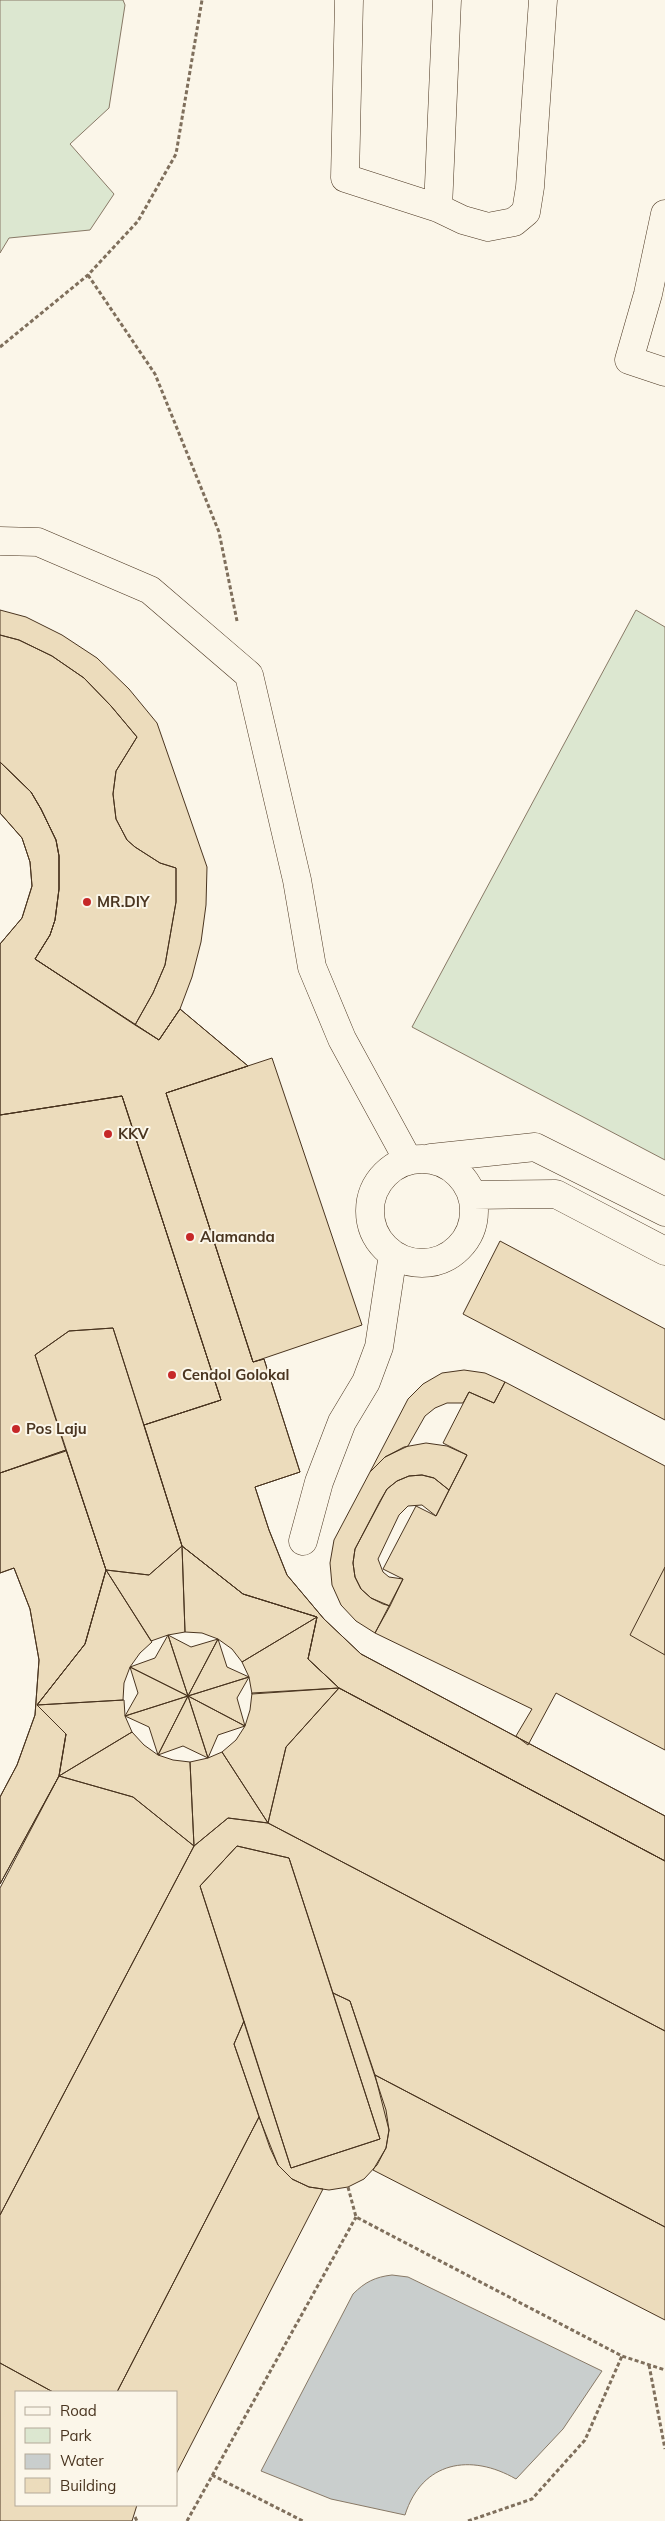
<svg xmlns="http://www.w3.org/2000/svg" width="665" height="2521" font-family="Mulish,sans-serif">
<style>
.green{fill:#dce7d0;stroke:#887966}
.water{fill:#c9cecd;stroke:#887966}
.building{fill:#ecdcbc;stroke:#4a3520}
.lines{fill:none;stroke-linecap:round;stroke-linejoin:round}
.minor-casing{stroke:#4a3520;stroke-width:29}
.path{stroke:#7f6f5c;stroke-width:3;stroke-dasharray:4 2.5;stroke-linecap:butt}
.minor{stroke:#fbf6e9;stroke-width:28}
.poi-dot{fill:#c62828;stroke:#fbf6e9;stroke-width:2}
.labels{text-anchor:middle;stroke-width:4;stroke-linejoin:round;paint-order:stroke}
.poi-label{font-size:15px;font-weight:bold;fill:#4a3520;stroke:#fbf6e9;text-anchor:start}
</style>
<rect width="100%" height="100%" fill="#fbf6e9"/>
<!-- green -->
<path class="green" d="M0 0H123L125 5 109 108 70 144 114 194 90 230 9 238 0 253Z
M636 610 665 627V1160L412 1027Z"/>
<!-- water -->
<path class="water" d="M392 2275 408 2277 602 2371 563 2429 516 2479C471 2453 422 2461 405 2515L331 2499 261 2471 353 2294C365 2282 375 2277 392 2275Z"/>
<!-- building -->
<path class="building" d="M0 610 26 617 62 635 97 658 129 689 157 723 207 867 206 905 201 942 192 977 180 1009 159 1040 135 1025 153 993 165 965 176 902V868L160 863 135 847 127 840 116 819 113 794 116 771 137 737 111 706 84 678 52 656 19 640 0 635Z
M0 635 19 640 52 656 84 678 111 706 137 737 116 771 113 794 116 819 127 840 135 847 160 863 176 868V902L165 965 153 993 135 1025 35 959 50 935 55 920 59 889V856L56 840 41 809 31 792 0 762Z
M0 762 31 792 41 809 56 840 59 856V889L55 920 50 935 35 959 159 1040 180 1009 248 1066 166 1093 253 1362 264 1359 300 1472 255 1487 269 1530 287 1575 324 1619 361 1654 665 1816V1861L339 1688 308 1659 317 1617 243 1594 182 1546 144 1425 221 1400 122 1096 0 1115V944L22 918 32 886 30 862 22 838 0 813Z
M0 762 31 792 41 809 56 840 59 856V889L55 920 50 935 35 959 159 1040 180 1009 248 1066 166 1093 253 1362 264 1359 300 1472 255 1487 269 1530 287 1575 324 1619 361 1654 665 1816V1861L339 1688 308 1659 317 1617 243 1594 182 1546 144 1425 221 1400 122 1096 0 1115V944L22 918 32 886 30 862 22 838 0 813Z
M272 1058 362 1325 253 1362 166 1093Z
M122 1096 221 1400 144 1425 113 1328 69 1331 35 1355 66 1451 0 1473V1115Z
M500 1241 665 1329V1420L463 1314Z
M113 1328 182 1546 149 1575 106 1570 35 1355 69 1331Z
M464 1370 485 1373 505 1382 494 1403 469 1392 463 1403H447L435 1408 425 1416 408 1446 385 1457 370 1472 408 1399 423 1384 442 1373Z
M505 1382 665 1466V1750L556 1693 528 1745 516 1736 532 1709 375 1633 403 1579 383 1569 416 1506 436 1516 467 1455 443 1443 469 1392 494 1403Z
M426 1443 447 1446 467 1455 449 1490 434 1478 422 1475 409 1476 397 1481 387 1489 380 1501 355 1549 353 1563 355 1577 361 1589 371 1598 390 1606 375 1633 356 1621 341 1605 332 1585 330 1563 334 1540 370 1472 385 1457 404 1447Z
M66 1450 106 1570 85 1644 37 1705 66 1734 59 1776 0 1884V1797L17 1765 35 1715 39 1660 30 1609 14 1568 0 1573V1473Z
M66 1450 106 1570 85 1644 37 1705 66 1734 59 1776 0 1884V1797L17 1765 35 1715 39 1660 30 1609 14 1568 0 1573V1473Z
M422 1475 434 1478 449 1490 436 1516 422 1505 408 1506 399 1515 378 1559 383 1572 389 1577 403 1579 390 1606 383 1604 371 1598 361 1589 355 1577 353 1563 355 1549 387 1489 397 1481 409 1476Z
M182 1546 243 1594 317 1617 242 1662 232 1649 218 1639 202 1633 185 1632Z
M182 1546 185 1632 168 1635 151 1641 106 1570 149 1575Z
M665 1567V1655L630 1635Z
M106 1570 152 1642 140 1653 130 1667 124 1683 123 1700 37 1705 85 1644Z
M317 1617 308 1659 339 1688 252 1694 249 1677 242 1662Z
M168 1635 191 1647 218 1639 188 1696Z
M168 1635 188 1696 130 1667 155 1658Z
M218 1639 227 1667 249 1677 188 1696Z
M130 1667 188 1696 125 1716 138 1693Z
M249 1677 237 1698 245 1726 188 1696Z
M339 1688 286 1747 268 1823 222 1752 236 1740 245 1726 250 1710 252 1693Z
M339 1688 665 1861V2031L268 1823 286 1747Z
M188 1696 245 1726 218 1735 208 1758Z
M188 1696 158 1755 149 1727 125 1716Z
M188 1696 208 1758 183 1746 158 1755Z
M124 1700 125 1716 132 1732 59 1776 66 1734 37 1705Z
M132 1732 144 1745 158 1755 173 1760 190 1762 194 1846 133 1797 59 1776Z
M222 1752 268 1823 228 1818 194 1846 190 1762 208 1758Z
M59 1776 133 1797 194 1846 0 2215V1888Z
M228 1818 268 1823 665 2031V2227L375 2075 350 2001 333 1993 289 1858 237 1846 200 1886 244 2021 234 2044 259 2117 117 2392H53L0 2363V2215L194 1846Z
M237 1846 289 1858 380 2139 291 2168 200 1886Z
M333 1993 350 2001 386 2110 389 2130 386 2148 377 2165 364 2179 348 2187 329 2190 309 2187 292 2179 278 2165 270 2148 234 2044 244 2021 291 2168 380 2139Z
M375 2075 665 2227V2320L373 2170 386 2148 389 2130Z
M259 2117 278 2165 292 2179 309 2187 323 2189 176 2474V2392H117Z
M0 2363 53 2392H16V2505H137L132 2521H0Z"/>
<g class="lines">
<defs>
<path id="minor" d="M349 0 345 178 438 208 463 220 488 227 514 222 526 212 530 187 543 0
M438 208 447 0
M665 214 648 294 629 360 665 372
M0 541 38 542 150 590 249 675 297 880 312 967 342 1039 408 1160
M431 1158 535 1147 665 1212
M370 1211a52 52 0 1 1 104 0a52 52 0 1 1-104 0Z
M473 1195 556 1194 665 1251
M303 1541 319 1482 342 1422 366 1382 379 1347 393 1254"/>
</defs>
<!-- minor casing -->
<use href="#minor" class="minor-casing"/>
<!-- path -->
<path class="path" d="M88 275 155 374 219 532 237 621
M0 347 88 275 138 221 176 154 202 0
M348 2187 356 2217 622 2356 665 2370
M649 2365 665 2449
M212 2475 303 2521
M135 2517 137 2521
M187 2521 356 2217
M468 2521 532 2499 585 2440 622 2356"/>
<!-- minor -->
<use href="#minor" class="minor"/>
</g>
<!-- markers -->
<g class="poi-dot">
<circle cx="87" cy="902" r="5"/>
<circle cx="108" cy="1134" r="5"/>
<circle cx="190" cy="1237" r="5"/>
<circle cx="172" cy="1375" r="5"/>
<circle cx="16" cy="1429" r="5"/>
</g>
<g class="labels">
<!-- poi labels -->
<g class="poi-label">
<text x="97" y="907">MR.DIY</text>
<text x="118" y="1139">KKV</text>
<text x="200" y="1242">Alamanda</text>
<text x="182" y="1380">Cendol Golokal</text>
<text x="26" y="1434">Pos Laju</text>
</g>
</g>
<!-- legend -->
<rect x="15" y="2391" width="162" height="115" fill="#fbf6e9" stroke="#b4a999"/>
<rect x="25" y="2407" width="25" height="8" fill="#fbf6e9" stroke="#b4a999"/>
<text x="60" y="2416" font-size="15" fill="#4a3520">Road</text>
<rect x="25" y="2428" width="25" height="15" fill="#dce7d0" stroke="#b4a999"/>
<text x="60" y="2441" font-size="15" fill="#4a3520">Park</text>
<rect x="25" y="2454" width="25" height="15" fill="#c9cecd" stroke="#b4a999"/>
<text x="60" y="2466" font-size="15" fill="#4a3520">Water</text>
<rect x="25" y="2478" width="25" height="15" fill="#ecdcbc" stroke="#b4a999"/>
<text x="60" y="2491" font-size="15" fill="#4a3520">Building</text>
</svg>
